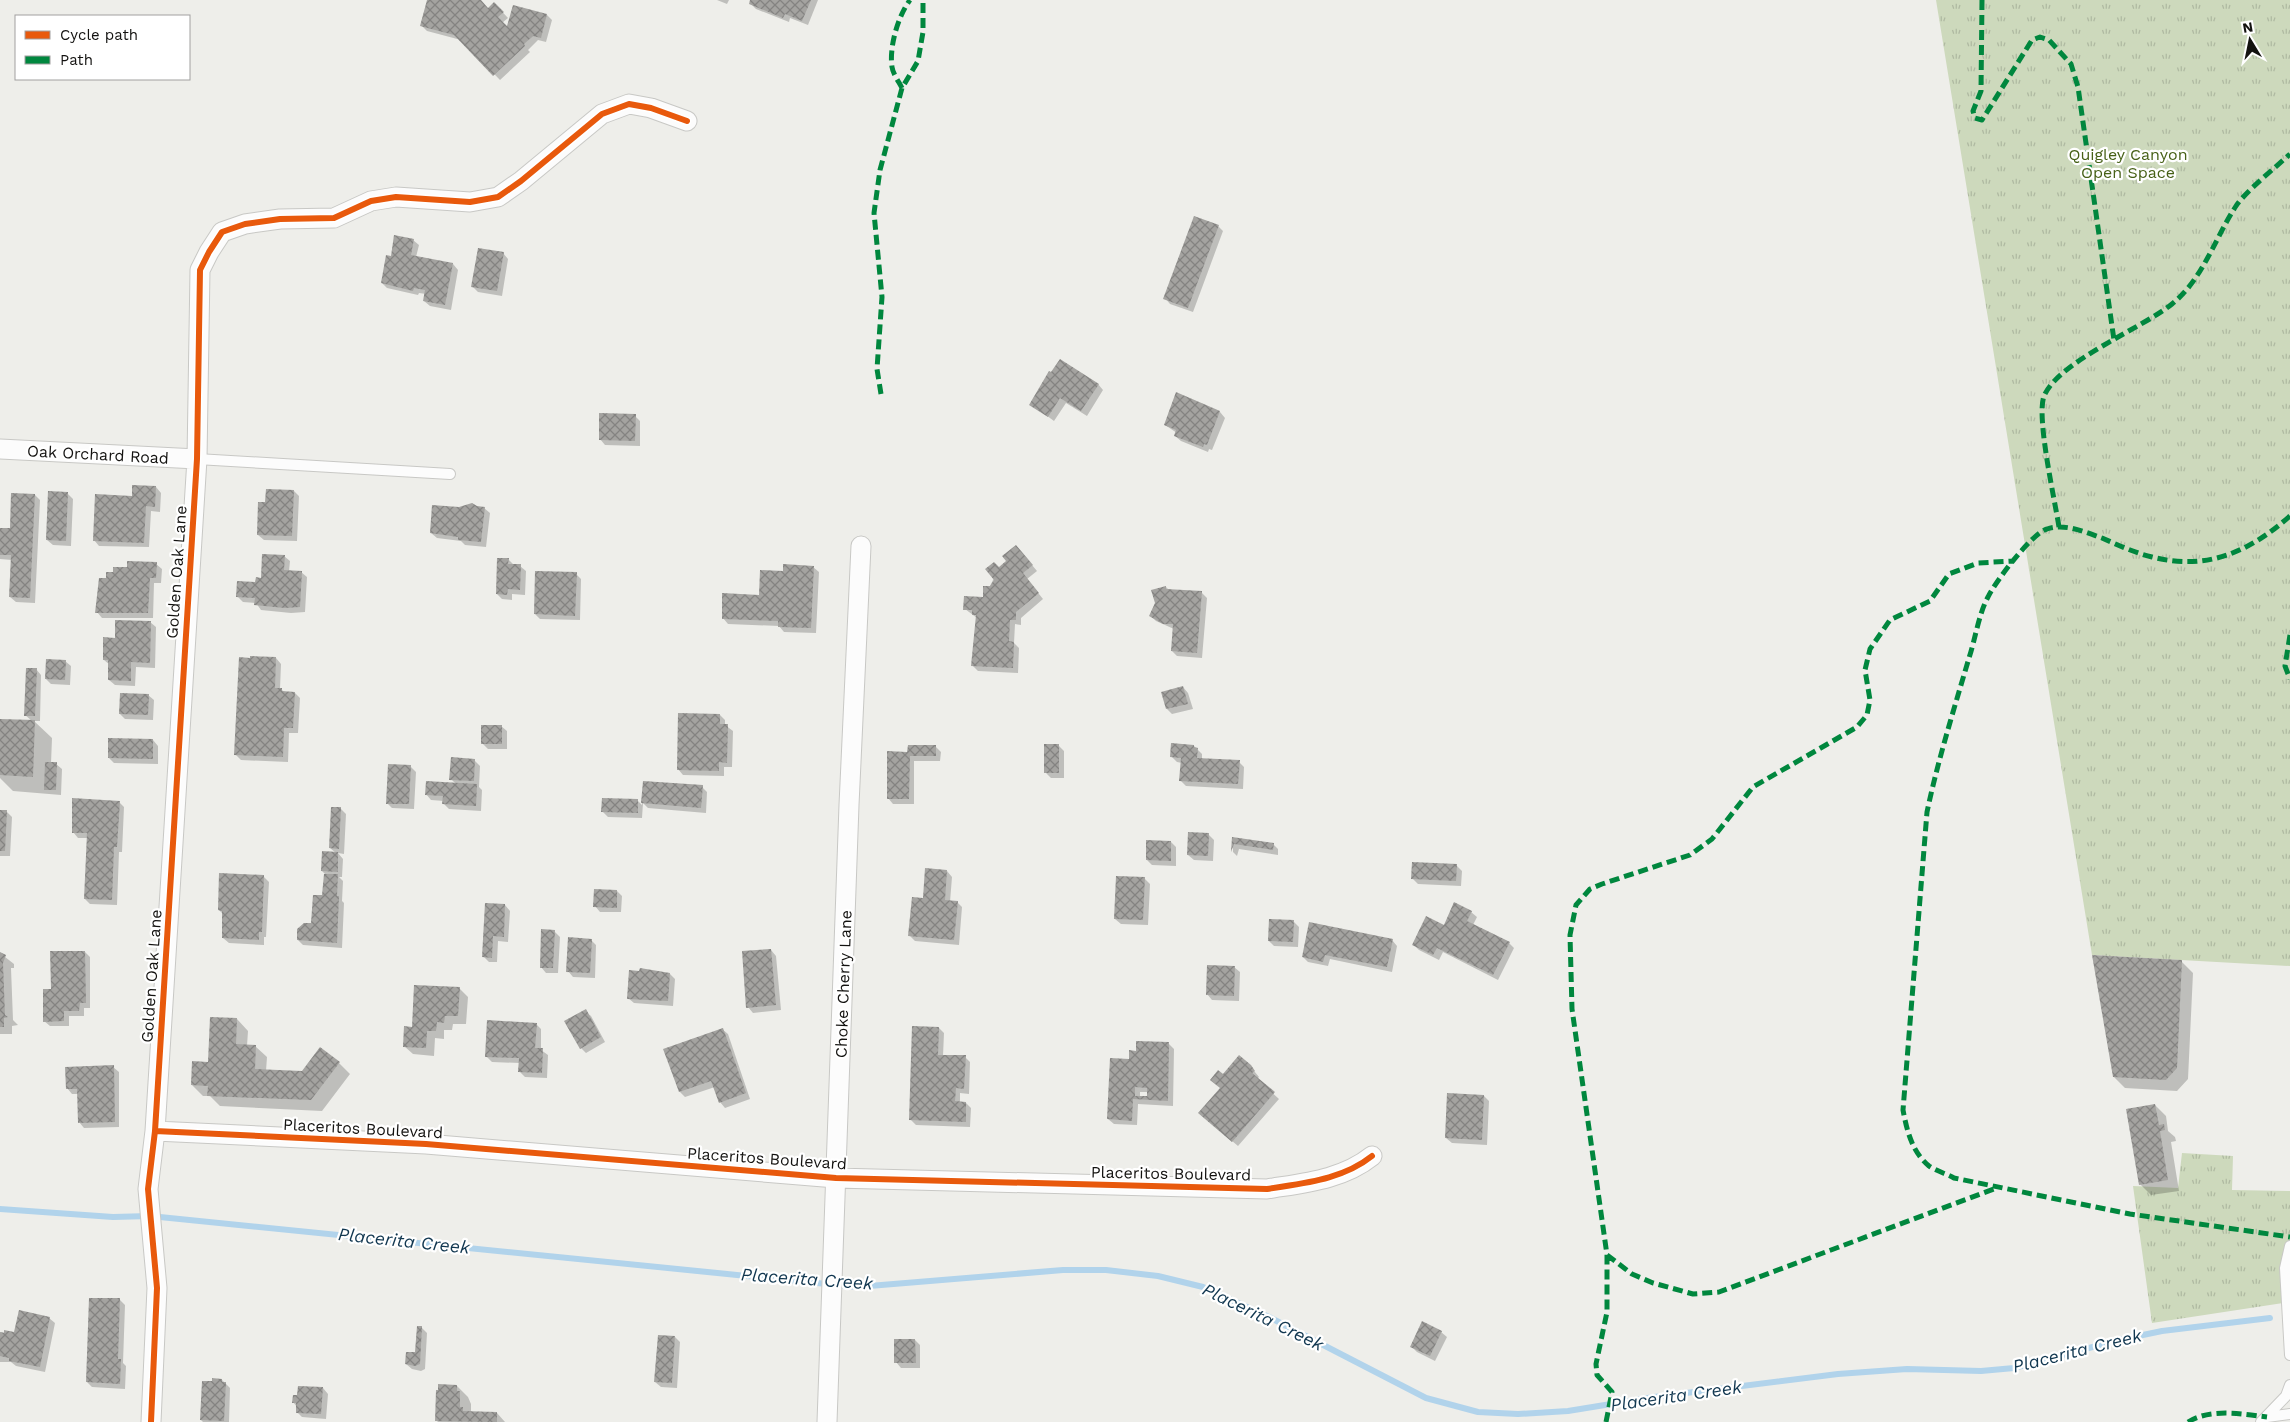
<svg xmlns="http://www.w3.org/2000/svg" width="2290" height="1422" font-family="'Work Sans',sans-serif">
<style>
.park{fill:url(#park-tufts)}
.shadow{fill:#0003;fill-rule:evenodd}
.lines{fill:none;stroke-linecap:round;stroke-linejoin:round}
.stream{stroke:#b1d3eb;stroke-width:6}
.building{fill:url(#building-cross-hatch);fill-rule:evenodd}
.lane-casing{stroke:#c8c8c5;stroke-width:12}
.street-casing{stroke:#c8c8c5;stroke-width:21}
.lane{stroke:#fcfcfc;stroke-width:10}
.street{stroke:#fcfcfc;stroke-width:19}
.quiet{stroke:#00873e;stroke-width:5;stroke-dasharray:10 5;stroke-linecap:butt}
.cycleway-casing{stroke:#fff;stroke-width:9}
.cycleway{stroke:#e8590c;stroke-width:6}
.labels{text-anchor:middle;stroke-width:4.5;stroke-linejoin:round;paint-order:stroke}
.park-label{font-size:16px;fill:#466016;stroke:#fff}
.street-label{font-size:16px;fill:#131210;stroke:#fff}
.water-label{font-size:18px;font-style:italic;fill:#113750;stroke:#fff}
</style>
<defs>
<pattern id="park-tufts" width="24" height="20" patternUnits="userSpaceOnUse" patternTransform="scale(1.25)"><rect width="24" height="20" fill="#cdd9bc"/><path d="M3 7l-1-3M5 7V3M7 7l1-3M15 17l-1-3M17 17v-4M19 17l1-3" fill="none" stroke="#afb9a1"/></pattern>
<pattern id="building-cross-hatch" width="8" height="8" patternUnits="userSpaceOnUse" patternTransform="scale(1.25)"><rect width="8" height="8" fill="#a4a3a0"/><path d="M0 0l8 8M0 8l8-8" fill="none" stroke="#848381"/></pattern>
</defs>
<rect width="100%" height="100%" fill="#eeeeea"/>
<!-- park -->
<path class="park" d="M1936 0H2290V966L2092 955Z
M2182 1153 2233 1156 2232 1190 2290 1191V1302L2152 1323 2133 1186 2178 1188Z"/>
<!-- shadow -->
<path class="shadow" d="M428 0H479L488 9 494 3 508 18 502 23 508 29 547 15 552 20 546 42 538 40 528 50 530 52 500 80 461 40 427 31 421 25Z
M717 0H729L727 4Z
M752 0H818L808 25 790 18 789 22 756 9 750 3Z
M1218 226 1223 231 1193 312 1170 304 1165 298Z
M413 240 419 245 416 257 453 264 458 270 451 310 430 306 424 301 426 294 419 293 418 295 387 288 382 283 392 258Z
M503 253 508 259 502 296 478 292 472 286Z
M1052 374 1098 384 1103 390 1087 416 1066 403 1054 421 1031 404Z
M1220 412 1225 418 1212 450 1209 449 1208 452 1181 441 1175 436 1177 433 1165 425Z
M635 416 640 421V446L605 445 600 439Z
M156 487 161 493 160 512 151 511 149 547 99 546 94 540 133 497Z
M294 491 299 496 297 541 264 540 258 535 266 503Z
M67 493 73 499 71 546 53 545 47 540Z
M35 495 40 500 35 603 16 602 10 597 12 560 0 559V529L11 530Z
M459 508H484L490 513 486 547 465 545 461 541 437 538 431 533Z
M1021 552 1037 571 1027 579 1043 599 1021 618V625L1015 624 1014 643 1019 648 1018 673 978 671 972 665 977 618 965 609 984 598 999 568Z
M284 556 290 561 289 571 301 572 307 577 305 612 291 613 261 610 256 603 243 602 238 597 262 579Z
M508 559 514 565 520 566 526 571 525 595 512 594V600L502 599 497 594Z
M156 564 162 569 161 583H154L153 618H102L97 612 107 579 128 569Z
M813 567 819 572 816 633 784 632 779 626 728 624 723 618 760 596 784 572Z
M576 574 581 579 580 620 540 619 535 614Z
M1166 587 1169 590 1201 592 1207 598 1202 658 1177 656 1172 651 1174 629 1156 621 1151 616Z
M150 622 156 627 155 668 136 667 135 686 115 685 109 680 110 665 104 660 116 639Z
M276 658 281 664 280 689 285 692 295 693 300 698 298 733H289L288 762 241 760 235 754Z
M65 661 71 666 70 685 51 684 46 679Z
M36 669 41 675 40 721H34L52 738 51 764H56L62 769 61 795 13 791 0 778V720L32 721 25 715Z
M1183 687 1188 693 1193 709 1172 714 1167 709 1163 693Z
M148 695 154 700 153 720 125 719 120 714Z
M720 715 725 720V725L733 731 732 767H724V776L683 775 678 769Z
M501 726 507 731V749H488L483 744Z
M153 740 158 746V764L114 763 109 758Z
M935 746 941 752 940 761H914V804H893L888 798 909 753Z
M1059 746 1064 751V778H1051L1046 773Z
M1194 746 1202 754V760L1239 762 1244 767 1243 789 1186 786 1181 781 1182 763 1177 762 1172 757Z
M474 760 480 766 479 787 482 790 481 811 449 809 444 804V801L431 800 426 794 455 783 451 779Z
M410 766 416 772 414 809 392 808 387 803Z
M644 783 702 787 707 792 706 813 648 808 643 803 642 818 608 817 602 811 637 800 642 805Z
M119 802 124 807 122 852H119L117 905 90 904 85 899 88 838H78L73 832Z
M340 808 346 814 344 854 338 853 343 859 342 877H339L343 881 342 901 344 903 342 948 303 945 298 940 312 925 324 896 325 874 322 871 336 853 330 848Z
M0 811H6L12 817 10 856H0Z
M1208 834 1214 840 1213 861 1194 860 1188 855Z
M1233 838 1273 844 1278 849V855L1239 849 1237 856 1233 852Z
M1171 842 1176 847V866L1152 865 1147 860Z
M1457 866 1462 871 1461 886 1418 884 1412 878Z
M947 871 952 877 950 902H957L962 907 959 945 915 941 910 936 924 899Z
M263 876 269 882 266 937H264V945L229 943 223 938 224 915 219 910Z
M1144 878 1150 884 1148 925 1121 924 1115 919Z
M617 891 622 896 621 912H600L595 906Z
M505 905 510 911 508 942 498 941 497 962H489L484 957Z
M1471 912 1477 917 1473 925 1509 943 1514 948 1498 980 1443 952 1439 960 1419 950 1414 945Z
M1294 922 1299 927 1298 947 1274 946 1269 941Z
M554 931 560 937 558 973H546L541 967Z
M591 940 596 945 595 978 573 977 568 971Z
M1392 940 1397 946 1392 972 1330 959 1328 966 1308 962 1303 957Z
M771 950 776 956 781 1010 753 1013 748 1007Z
M85 952 90 957V1008H84V1016H69V1026H50L44 1021 52 990Z
M0 953 14 964V968H11L13 1020 18 1025 12 1026V1034H0Z
M2181 961 2193 973 2188 1079 2177 1091 2125 1088 2114 1077Z
M1234 967 1240 972 1239 1001 1212 1000 1207 994Z
M670 974 675 979 673 1006 634 1003 628 998Z
M459 988 468 997 466 1024H453L452 1030H444V1039L435 1038 434 1056 413 1054 404 1046 413 1028Z
M585 1011 591 1016 605 1042 586 1053 581 1048Z
M237 1019 248 1031 247 1046H255L267 1057 266 1071 302 1073 339 1063 350 1074 322 1111 220 1106 210 1096H203L192 1085 209 1063Z
M536 1024 541 1029V1050L548 1055 547 1078 525 1077 520 1072V1063L492 1062 486 1056Z
M939 1028 944 1033 943 1056 965 1057 970 1062 969 1094 960 1093V1103H966L971 1108 970 1127 916 1125 910 1119Z
M722 1029 728 1034 750 1099 725 1108 720 1102 715 1087 685 1097 680 1092Z
M1169 1044 1174 1049 1173 1106 1138 1104 1137 1125 1114 1124 1108 1119 1130 1060 1137 1052ZM1140 1092H1148V1097H1140Z
M1250 1066 1259 1077 1257 1079 1279 1099 1238 1146 1205 1118 1221 1088 1223 1076Z
M113 1067 119 1072V1127L84 1128 79 1122 78 1094H72L67 1088Z
M1484 1096 1489 1101 1487 1145 1452 1143 1446 1138Z
M2155 1105 2166 1116 2168 1131 2175 1137 2176 1141 2171 1142 2179 1191 2151 1195 2140 1184Z
M120 1300 125 1305 123 1363 126 1366 125 1389 92 1387 87 1382Z
M49 1318 55 1323 45 1372 16 1366 11 1362H0V1332L15 1334Z
M421 1327 427 1333 425 1369 421 1371 412 1369 406 1364 417 1353Z
M1441 1332 1447 1337 1435 1361 1417 1352 1411 1346Z
M675 1337 680 1342 677 1388 661 1387 655 1382Z
M915 1340 920 1345V1368H901L896 1362Z
M222 1380 230 1388 229 1422H203L201 1420 213 1382Z
M457 1386 468 1397 471 1404V1413H497L505 1422H438L436 1420Z
M323 1388 328 1394 326 1419 302 1417 297 1412V1407L293 1402Z"/>
<g class="lines">
<!-- stream -->
<path class="stream" d="M0 1209 113 1217 150 1216 857 1287 1063 1270H1106L1158 1276 1203 1287 1269 1317 1426 1398 1478 1412 1518 1414 1568 1411 1654 1397 1838 1374 1907 1369 1981 1371 2014 1368 2119 1340 2162 1331 2270 1318"/>
</g>
<!-- building -->
<path class="building" d="M427 0H481L488 8 494 2 504 12 498 17 507 26 513 5 547 14 541 38 533 36 524 44 525 46 493 76 454 35 420 26Z
M750 0H811L802 21 785 14 783 18 749 4Z
M1194 216 1219 225 1188 308 1163 299Z
M394 235 414 239 411 255 453 263 445 305 423 301 425 290 414 288 413 291 381 283 386 255 391 256Z
M478 248 504 252 497 291 471 287Z
M1060 359 1099 384 1081 411 1060 398 1048 417 1029 405 1049 371 1051 372Z
M1176 392 1220 411 1207 445 1204 444 1203 447 1174 436 1176 430 1164 425Z
M599 413 636 414 635 441 599 440Z
M132 485 156 486 155 507 146 506 144 543 93 541 95 494 132 496Z
M266 489 294 490 292 536 257 535 258 502H265Z
M48 491 68 492 66 541 46 540Z
M11 493 35 494 30 598 9 597 11 555H0V528H10Z
M472 503 477 506 485 507 481 542 458 540V537L430 533 432 505 459 507Z
M1016 545 1033 565 1023 573 1039 593 1016 612V620H1010L1009 641 1014 642 1013 668 971 666 976 615H972V610H963L964 596 983 597V586H990L994 580 985 569 994 562 999 567 1006 561 1002 556Z
M262 554 285 555 284 570 302 571 300 607 285 608 254 605 255 598 236 597 237 581 255 582 256 577 261 578Z
M497 558H509L508 564H521L520 590 508 589 507 595 496 594Z
M127 561 157 562 156 578H150L148 613H95L99 578H106V572H113V567H127Z
M783 564 814 566 811 628 778 627V621L722 619V593L759 595 760 570 783 571Z
M535 571 577 572 575 616 534 614Z
M1166 586V589L1202 591 1197 653 1171 651 1173 624H1163L1149 616 1155 603 1151 590Z
M115 620 151 621 150 663 131 662V681L108 680V660H103V637L115 638Z
M250 656 276 657 275 688H282V691L295 692 293 728H284L283 757 234 755 239 657 250 658Z
M46 659 66 660 65 680 45 679Z
M26 668H37L35 716H24Z
M1183 686 1188 704 1166 709 1161 692Z
M120 693 149 694 148 715 119 714Z
M678 713 720 714V724H728L727 763 719 762V771L677 770Z
M0 719 35 720 33 777 0 775Z
M481 725H502V744H481Z
M108 738 153 739V759L108 758Z
M1171 743 1194 745V747L1198 748 1197 758 1240 760 1238 784 1179 781 1181 758 1170 757Z
M1044 744H1059V773H1044Z
M908 745H936V756H910L909 799H887V751L907 752Z
M451 757 475 759 474 781 449 780Z
M45 762H57L56 790H44Z
M388 764 411 765 409 804H386Z
M426 781 477 784 476 806 442 804 443 796 425 795Z
M643 781 703 785 701 808 641 803Z
M72 798 120 801 117 847H114L112 900 84 899 87 833H72Z
M602 798 638 799V813L601 812Z
M331 807H341L339 849 329 848Z
M0 810H7L5 851H0Z
M1188 832 1209 833 1208 856 1187 855Z
M1232 837 1274 843 1273 850 1234 844 1231 852Z
M1146 840 1171 841V861L1146 860Z
M322 851 338 852V872L321 871Z
M1412 862 1457 864 1456 881 1411 879Z
M925 868 947 870 945 900 958 901 954 940 908 936 912 897 923 898Z
M219 873 264 875 262 932H259V940L222 938V911L218 910Z
M324 874H338L337 896H339L337 943 297 940V929L304 923H311L313 895H322Z
M1116 876 1145 877 1143 920 1114 919Z
M594 889 617 890V908L593 907Z
M1454 902 1472 911 1467 921 1510 942 1493 975 1437 948 1433 955 1412 945 1426 916 1444 925Z
M485 903 505 904 504 937 493 936 492 958 482 957Z
M1269 919 1294 920 1293 942 1268 941Z
M1309 922 1393 939 1387 967 1325 955 1323 962 1302 957Z
M541 929 555 930 553 968H540Z
M568 937 592 939 590 973 566 972Z
M771 949 776 1005 746 1008 742 951Z
M50 951H85L86 1003H80L79 1011H64V1021L43 1022V989H51Z
M0 952 6 955 3 963 5 1015 8 1017 4 1018V1027H0Z
M2092 955 2182 960 2177 1068 2166 1080 2113 1077Z
M1207 965 1235 966 1234 996 1206 995Z
M640 968 670 973 668 1001 627 999 629 970 639 971Z
M414 985 460 987 458 1016H445L444 1023 437 1022 436 1031H427L426 1048 403 1047 404 1026 412 1027Z
M586 1009 601 1037 580 1049 564 1021Z
M210 1017 237 1018 236 1044 256 1045 255 1069 302 1071 320 1047 340 1062 311 1100 207 1096 208 1086 191 1085 192 1061 208 1062Z
M487 1020 537 1023 535 1048H543L542 1073 518 1072 519 1058 485 1057Z
M912 1026 939 1027 938 1055H966L964 1089 956 1088 955 1101 966 1102V1122L909 1120Z
M723 1028 746 1093 719 1103 711 1081 679 1092 663 1049Z
M1136 1041 1169 1042 1168 1101 1133 1099 1132 1121 1107 1119 1110 1058 1129 1059V1050L1136 1051ZM1135 1087 1147 1088V1096H1135Z
M1239 1055 1251 1065 1255 1071 1252 1073 1275 1092 1232 1142 1198 1113 1220 1088 1210 1080 1218 1070 1223 1074Z
M114 1065 115 1122 78 1123 77 1089H66L65 1067Z
M1447 1093 1484 1095 1482 1140 1445 1138Z
M2155 1104 2159 1125 2164 1124 2165 1130 2160 1131 2168 1180 2139 1185 2126 1109Z
M89 1298H120L118 1359H121L120 1384 86 1382Z
M19 1310 50 1317 40 1367 9 1361V1358L0 1356V1332L4 1333V1330L14 1332Z
M1422 1321 1442 1331 1430 1356 1410 1347Z
M417 1326H422L420 1364 415 1366 405 1364 406 1352H415Z
M658 1335 675 1336 672 1383 654 1382Z
M894 1339H915L916 1363H894Z
M212 1378 222 1379V1382H226L224 1421 200 1420 202 1381H212Z
M438 1384 457 1385V1391H460V1407H463V1411L497 1412V1422L435 1421 436 1390H438Z
M298 1386 323 1387 321 1414 296 1413V1403H292L293 1395H297Z"/>
<g class="lines">
<defs>
<path id="lane" d="M197 459 450 474
M2290 1246 2285 1268 2290 1355
M2267 1417 2290 1414
M2261 1422 2286 1396 2290 1385"/>
<path id="street" d="M0 449 197 459
M155 1131 426 1144 836 1178 1267 1189C1303 1183 1342 1180 1372 1156
M151 1422 157 1288 148 1189 155 1131 197 459 200 270 209 252 222 232 245 224 280 219 334 218 371 201 396 197 470 202 498 197 521 181 602 114 629 104 651 108 687 121
M827 1422 849 805 861 546"/>
</defs>
<!-- lane casing -->
<use href="#lane" class="lane-casing"/>
<!-- street casing -->
<use href="#street" class="street-casing"/>
<!-- lane -->
<use href="#lane" class="lane"/>
<!-- street -->
<use href="#street" class="street"/>
<!-- quiet -->
<path class="quiet" d="M1982 0 1981 91 1973 111 1975 118 1982 120 2032 40 2040 37 2049 40 2071 64 2078 87 2114 340
M902 88C899 82 893 74 892 67 889 47 898 16 910 0
M881 394 877 369 882 297 874 213 880 170 902 88 918 61 923 32V0
M2290 516C2249 552 2207 571 2152 557 2135 553 2118 545 2102 538 2085 532 2065 523 2047 529 2032 533 1995 582 1988 597 1979 613 1975 640 1969 658 1954 709 1938 760 1927 812L1903 1110C1907 1131 1912 1152 1929 1166 1936 1171 1947 1174 1954 1178L2130 1214 2290 1237
M2059 527C2055 501 2036 417 2044 396 2059 361 2141 329 2172 304 2203 279 2215 238 2236 206 2245 192 2276 167 2290 154
M2290 635 2285 666 2290 679
M1607 1255 1632 1274 1653 1283 1693 1294 1719 1292 1999 1187
M1606 1422 1612 1392 1597 1375 1596 1364 1607 1312V1255L1572 1009 1570 935 1576 905 1590 889 1602 884 1690 855 1712 839 1753 787 1857 727 1867 715 1870 700 1865 670 1870 649 1890 620 1930 601 1949 574 1978 563 2013 561
M2188 1422C2210 1408 2243 1414 2267 1417"/>
<defs>
<path id="cycleway" d="M155 1131 426 1144 836 1178 1267 1189C1303 1183 1342 1180 1372 1156
M151 1422 157 1288 148 1189 155 1131 197 459 200 270 209 252 222 232 245 224 280 219 334 218 371 201 396 197 470 202 498 197 521 181 602 114 629 104 651 108 687 121"/>
</defs>
<!-- cycleway casing -->
<use href="#cycleway" class="cycleway-casing"/>
<!-- cycleway -->
<use href="#cycleway" class="cycleway"/>
</g>
<g class="labels">
<!-- park labels -->
<g class="park-label">
<text x="2128" y="160">Quigley Canyon<tspan x="2128" dy="18">Open Space</tspan></text>
</g>
<!-- street labels -->
<g class="street-label">
<text transform="translate(98 454) rotate(3)" y="6">Oak Orchard Road</text>
<text transform="translate(176 572) rotate(-86)" y="6">Golden Oak Lane</text>
<text transform="translate(151 976) rotate(-86)" y="6">Golden Oak Lane</text>
<text transform="translate(843 984) rotate(-88)" y="6">Choke Cherry Lane</text>
<text transform="translate(363 1128) rotate(3)" y="6">Placeritos Boulevard</text>
<text transform="translate(767 1158) rotate(4)" y="6">Placeritos Boulevard</text>
<text transform="translate(1171 1173) rotate(1)" y="6">Placeritos Boulevard</text>
</g>
<!-- water labels -->
<g class="water-label">
<text transform="translate(404 1241) rotate(6)" y="6">Placerita Creek</text>
<text transform="translate(807 1279) rotate(4)" y="6">Placerita Creek</text>
<text transform="translate(1263 1317) rotate(26)" y="6">Placerita Creek</text>
<text transform="translate(2077 1351) rotate(-14)" y="6">Placerita Creek</text>
<text transform="translate(1676 1396) rotate(-8)" y="6">Placerita Creek</text>
</g>
</g>
<!-- legend -->
<rect x="15" y="15" width="175" height="65" fill="#ffffff" stroke="#a1a09f"/>
<rect x="25" y="31" width="25" height="8" fill="#e8590c" stroke="#a1a09f"/>
<text x="60" y="40" font-size="15" fill="#131210">Cycle path</text>
<rect x="25" y="56" width="25" height="8" fill="#00873e" stroke="#a1a09f"/>
<text x="60" y="65" font-size="15" fill="#131210">Path</text>
<!-- north arrow -->
<g transform="translate(2250 40) rotate(350)" stroke="#ffffff" stroke-width="4" paint-order="stroke">
<path d="M0-4L9 19L0 12L-9 19Z" fill="#131210"/>
<text y="-8" font-size="14" font-weight="bold" text-anchor="middle" fill="#131210">N</text>
</g>
</svg>
